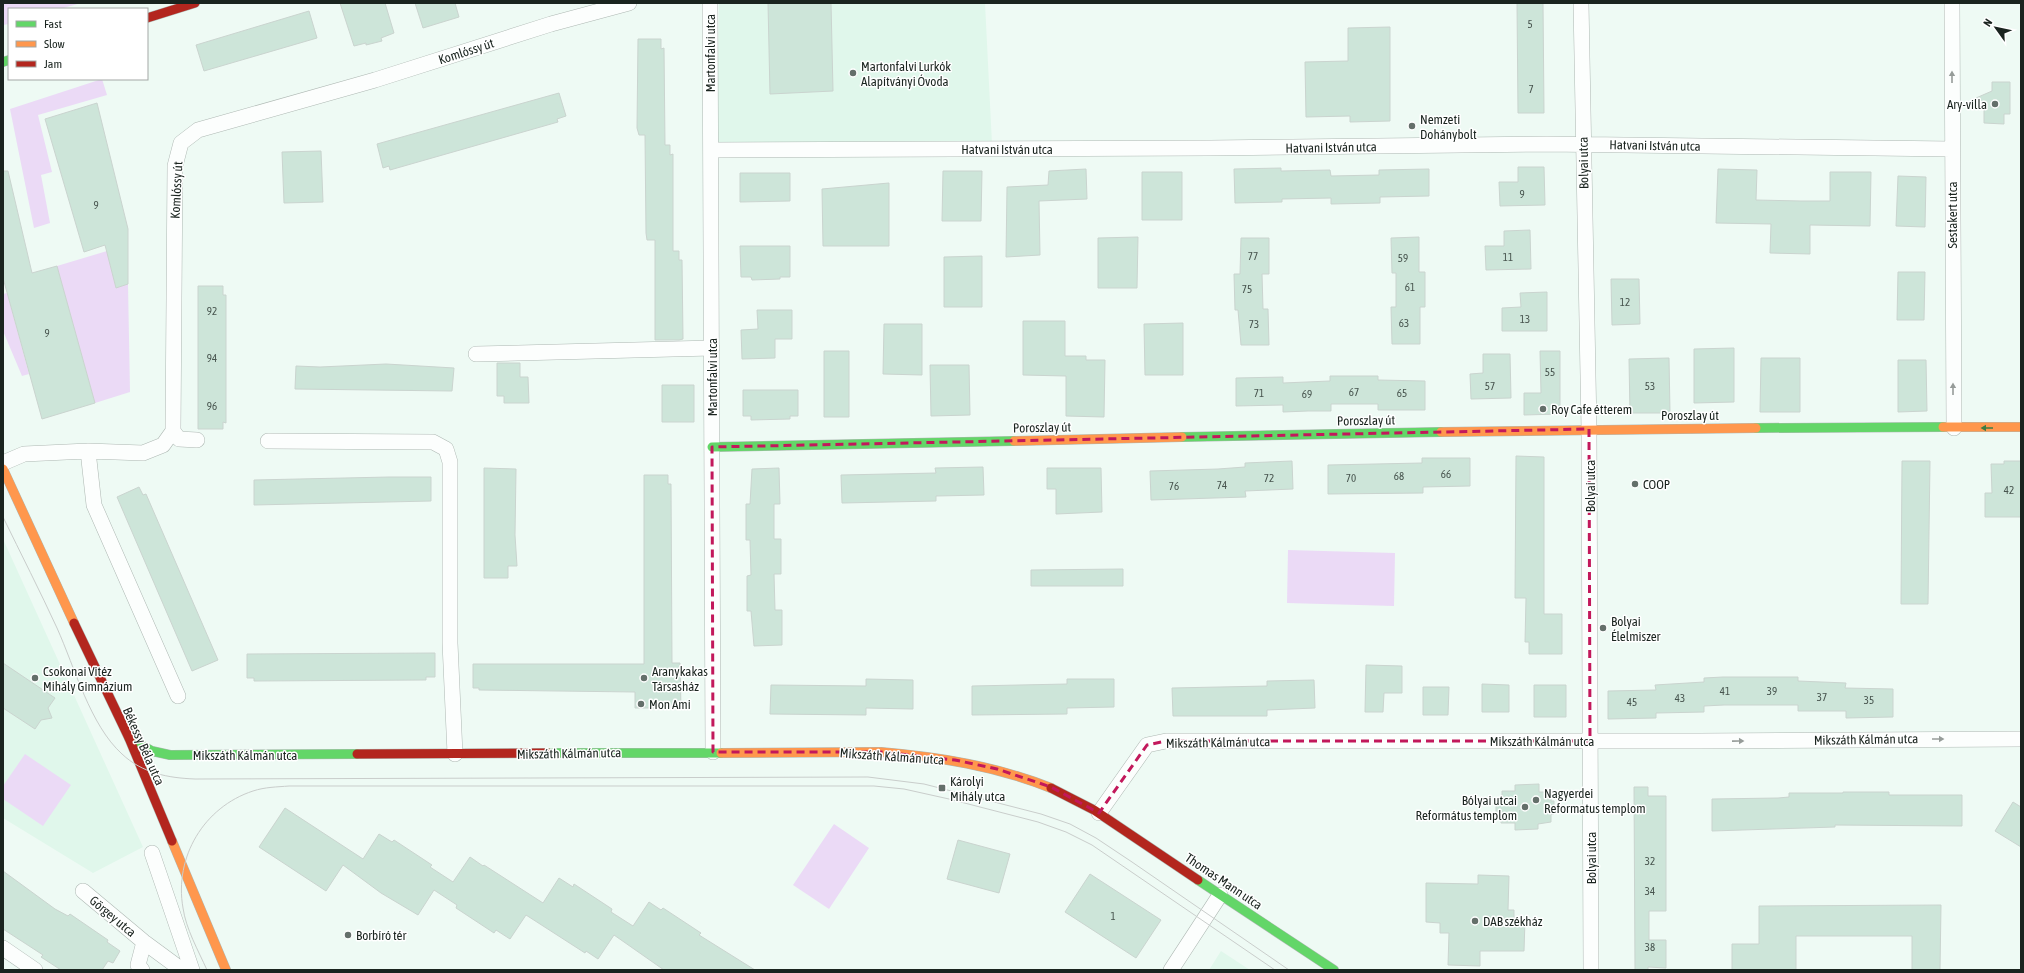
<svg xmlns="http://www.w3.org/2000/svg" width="2024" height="973" font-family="'Asap Condensed',sans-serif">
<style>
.built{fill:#e0f7eb}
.green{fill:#ebdaf6}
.building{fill:#cde5d9;stroke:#cad4cf}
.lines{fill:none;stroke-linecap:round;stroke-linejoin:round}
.street-casing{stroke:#aeb8b3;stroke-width:16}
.fast-casing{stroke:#aeb8b3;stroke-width:10}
.slow-casing{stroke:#aeb8b3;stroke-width:10}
.jam-casing{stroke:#aeb8b3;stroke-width:10}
.street{stroke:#fcfefd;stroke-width:15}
.fast{stroke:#63d668;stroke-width:9}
.slow{stroke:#ff974d;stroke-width:9}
.jam{stroke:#b3261e;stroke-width:9}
.tram{stroke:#c9cdcb;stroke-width:1}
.oneway{fill:#969c99}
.oneway2{fill:#3e7d44}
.marked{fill:none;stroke:#c2185b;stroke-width:3;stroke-dasharray:8 5;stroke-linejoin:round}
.poi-dot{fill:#646f6a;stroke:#fff;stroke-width:1.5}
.labels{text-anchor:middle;stroke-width:3;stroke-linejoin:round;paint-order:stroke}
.number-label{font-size:11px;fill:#47544e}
.street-label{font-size:13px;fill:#1a241f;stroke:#fff}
.poi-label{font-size:13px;fill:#1a241f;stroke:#fff;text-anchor:start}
</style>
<rect width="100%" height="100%" fill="#eefaf4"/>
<!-- built -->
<path class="built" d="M719 3H985L992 144H717Z
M3 539 143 847 93 873 3 818Z
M1221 951 1250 970H1209Z"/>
<!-- green -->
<path class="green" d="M3 3H81L60 9H9V24L3 25Z
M102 79 107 95 38 115 52 172 41 175 50 223 34 228 10 109Z
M107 251 116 288 128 284 130 392 95 403 57 266Z
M7 293 29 374 22 376 3 331V294Z
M1288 550 1395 553 1394 606 1287 603Z
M25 754 71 785 43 826 3 799V786Z
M834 824 869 848 829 909 793 885Z"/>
<!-- building -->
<path class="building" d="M340 3H385L394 33 381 38 382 41 366 45V43L354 46Z
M415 3H455L459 17 423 28Z
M768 3H831L833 91 770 94Z
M1517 3H1543L1544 113H1518Z
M309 11 317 38 204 71 196 45Z
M1390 27V121L1350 122V116L1306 117 1305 62 1348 61V28Z
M638 39H661V49L664 48 665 145H670V155L673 154V251H679V260H682L683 339 679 340H655V240H647L646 233 645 135H639L637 128Z
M1992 82H2010V114H2004V124L1984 123V109L1976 98 1992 91Z
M559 93 566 116 557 119 558 122 390 170 389 166 383 168 377 144Z
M97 103 128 229V284L116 288 105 245 84 252 45 119Z
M321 151 323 202 284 203 282 152Z
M1518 167H1544L1545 205 1500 206 1499 182H1518Z
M1281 168V171L1330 170 1331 176 1379 175V170L1429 169V196L1380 197V203L1331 204V198L1282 199V202L1235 203 1234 169Z
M1086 169 1087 199 1039 201 1040 255 1006 257 1007 187 1048 185 1049 171Z
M1718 169 1757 170 1756 200 1801 201H1830V172H1871L1870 226 1810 225V254L1770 253 1771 224 1716 223Z
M3 171H8L32 273 57 266 95 403 42 419 3 278Z
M943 171H982L981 221H942Z
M1142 172H1182V220H1142Z
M740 173H790V201L740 202Z
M1898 176 1926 177 1925 227 1896 226Z
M889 183V246H823L822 189Z
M1530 230 1531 269 1486 270 1485 246H1504V231Z
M1138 237 1137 288H1098V238Z
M1419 237V272H1425V307H1420V344H1392L1391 307H1396V273H1392L1391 238Z
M1241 238H1269V274H1262L1263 309H1268L1269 345H1241L1238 310H1235L1234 274H1240Z
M740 246H790V277H780V279L752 280 751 277H741Z
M982 256V307H944V257Z
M1898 272H1925L1924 320H1897Z
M1611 279H1639L1640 324 1612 325Z
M198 286H223V295H226V423L223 422V429H198Z
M1547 292V331H1502V308L1521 307 1520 293Z
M757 310H792V339H775V358L742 359 741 330 758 329Z
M1023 321H1065V356H1086V360H1105L1104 417 1066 416V376L1023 375Z
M1183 323V375H1145L1144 324Z
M884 324H922V375L883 374Z
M1734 348V402L1694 403V349Z
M824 351H849V417H824Z
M1540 351H1560V414L1524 415V393H1541Z
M1483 354H1510L1511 398 1471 399 1470 374 1483 373Z
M1669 358 1670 413H1630L1629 359Z
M1761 358H1800V412H1760Z
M1898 360H1926L1927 411 1898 412Z
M497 363H520V377H528L529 403H504V396H497Z
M386 364 454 368 452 391 295 389 296 366 320 367Z
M930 365H969L970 415 931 416Z
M1330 376H1378V380L1425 381V410H1378V404H1331V411H1308L1283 412V405L1236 406V378L1283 377V383L1330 381Z
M662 385H694V422H662Z
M743 390H798V416H790V419L751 420V416H743Z
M1516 456 1544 457V614H1562V654H1529V642H1525L1526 598H1515Z
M1422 458H1470V486L1423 487V493L1328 494V465L1422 463Z
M1292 461 1293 489 1245 491 1246 497 1151 500 1150 471 1218 469 1245 467V463Z
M1902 461H1930L1928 604H1901Z
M2004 461H2021V517H1985V493H1992L1991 464H2004Z
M983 467 984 495 936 496V501L842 503 841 475 936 473 935 468Z
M484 468 516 469 515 535 517 566H508V578H484Z
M779 468 780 504H774V539H781V574H774L775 610H782V645L754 646 751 611H747V576L751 575 750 540H746V504H750L752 469Z
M1047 468H1101L1102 512 1056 514V489H1047Z
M644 475H668V484H671L672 663H680L681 708H635V692L479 690V688H473V664H644Z
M389 477H431V501L254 505V480Z
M139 487 143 495 146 494 218 660 192 671 117 497Z
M1123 569V586H1031V570Z
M435 653V677H426V680L254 681V678H247V654Z
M3 663 55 698 48 708 52 718 41 720 35 729 3 708Z
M1366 665 1402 666V693H1384L1383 712H1365Z
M1723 677H1798V681L1846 683 1845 688 1893 689V717L1846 718V711H1798V705H1724L1704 706V712L1656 713V718L1608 719V691L1656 690 1655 685 1704 682V678Z
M866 679 913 680V709L866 708V715L770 714 771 685 866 686Z
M1067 679H1114V707L1067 708V714L972 715V686L1067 684Z
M1314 680 1315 708 1267 710V716H1173L1172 688 1267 686V681Z
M1482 684 1509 685V712H1482Z
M1534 685H1566V717H1534Z
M1423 687H1449L1448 715H1423Z
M1539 784V792H1551V801H1554V814H1551V822L1538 824V829L1515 830V823H1501V814H1496V800H1502V791H1515V785Z
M1634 787H1648V796H1666V911H1649V940H1666V968L1648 967V970H1635Z
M1843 792H1889V795H1962V826L1835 825V827L1712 831V799L1778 798 1789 797V793H1843Z
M2013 802 2021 807V847L1995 831Z
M285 808 363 859 379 834 392 842 394 840 432 865 430 867 453 882 470 857 483 866 484 865 543 903 559 878 573 887 574 884 612 909 611 912 633 926 649 902 661 910 663 908 701 933 699 935 755 970H664L614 935 598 959 586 951 585 953 526 915 510 939 496 930 494 933 456 908 457 905 434 890 418 915 381 893 343 865 326 891 259 847Z
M958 840 1010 854 999 893 947 879Z
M3 871 55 909 68 916 70 914 108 940 107 942 120 951 113 963 108 961 102 970H61L41 957 43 955 3 929Z
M1090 874 1161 920 1136 958 1065 912Z
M1478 875 1509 876 1508 910H1514V920H1525L1524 951H1480V966L1448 965 1449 933H1440V923L1426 922V883L1478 884Z
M1941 905 1940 970H1912V936H1796V970H1732V944H1759V906Z"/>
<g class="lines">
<defs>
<path id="street" d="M710 3 713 752
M1581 3 1589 429 1591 970
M1952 3 1954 428
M711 150 1210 148 1547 144 1951 149
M476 354 712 348
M173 431 179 439 197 440
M268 441 433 442 446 449 450 462V643L455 754
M88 451 94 505 178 696
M3 463 24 454 88 451 143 453 163 445 173 431 175 166 181 143 198 130 375 80 551 24 629 3
M1099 813 1147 745 1166 741H1699L2021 739
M152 853 192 970
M83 891 144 942 182 970
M3 948 35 970
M142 970 138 965 144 942
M1171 970 1220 895"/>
<path id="fast" d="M3 62 9 60
M1756 428 1943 427
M1182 437 1441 432
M712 447 1014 441
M129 738 152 751 170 755 357 754
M548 753H721
M1198 880 1334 970"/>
<path id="slow" d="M1943 427H2021
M1441 432 1756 428
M1014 441 1182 437
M3 469 74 623
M721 753 881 752C939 757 996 766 1051 788
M172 841 226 970"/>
<path id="jam" d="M147 18 195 3
M74 623 129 738 172 841
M357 754 548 753
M1051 788 1094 810 1198 880"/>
</defs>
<!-- street casing -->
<use href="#street" class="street-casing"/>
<!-- fast casing -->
<use href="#fast" class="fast-casing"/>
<!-- slow casing -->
<use href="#slow" class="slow-casing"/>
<!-- jam casing -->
<use href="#jam" class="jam-casing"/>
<!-- street -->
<use href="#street" class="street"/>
<!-- fast -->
<use href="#fast" class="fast"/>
<!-- slow -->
<use href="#slow" class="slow"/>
<!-- jam -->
<use href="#jam" class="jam"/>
<!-- tram -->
<path class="tram" d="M3 517C21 554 40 591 57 628 75 668 90 725 122 754 142 773 168 778 195 779L868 777 924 784 1041 814 1070 824 1096 838 1132 862 1289 970
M207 970C198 950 186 929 183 908 174 857 204 807 253 791 265 787 277 787 289 786H874L904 789 949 799 1038 822 1066 832 1092 845 1275 970"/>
</g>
<!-- one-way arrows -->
<defs><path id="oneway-solid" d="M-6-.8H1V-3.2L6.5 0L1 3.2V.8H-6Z"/></defs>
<g class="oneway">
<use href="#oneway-solid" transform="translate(1952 77) rotate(-90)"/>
<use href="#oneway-solid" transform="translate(1953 389) rotate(-90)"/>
<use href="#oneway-solid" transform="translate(1938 739)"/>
<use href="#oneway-solid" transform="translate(1738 741) rotate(-1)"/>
</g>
<use class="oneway2" href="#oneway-solid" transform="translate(1987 428) rotate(180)"/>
<!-- marked area -->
<path class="marked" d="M1589 429 1590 741H1166L1147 745 1099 813 1051 787 997 769 955 760 881 752H713L712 447Z"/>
<!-- markers -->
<g class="poi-dot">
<circle cx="853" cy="73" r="4"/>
<circle cx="1995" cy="104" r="4"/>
<circle cx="1412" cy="126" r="4"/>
<circle cx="1543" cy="409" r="4"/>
<circle cx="1635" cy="484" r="4"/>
<circle cx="1603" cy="628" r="4"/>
<circle cx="35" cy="678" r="4"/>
<circle cx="644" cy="678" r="4"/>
<circle cx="641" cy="704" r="4"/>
<rect x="938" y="784" width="8" height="8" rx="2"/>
<circle cx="1536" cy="800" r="4"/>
<circle cx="1525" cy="807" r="4"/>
<circle cx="1475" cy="921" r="4"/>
<circle cx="348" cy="935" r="4"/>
</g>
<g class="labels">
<!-- number labels -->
<g class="number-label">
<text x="1530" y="28">5</text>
<text x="1531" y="93">7</text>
<text x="1522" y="198">9</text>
<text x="96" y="209">9</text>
<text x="1253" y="260">77</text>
<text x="1508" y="261">11</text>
<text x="1403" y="262">59</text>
<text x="1410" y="291">61</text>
<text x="1247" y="293">75</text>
<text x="1625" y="306">12</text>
<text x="212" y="315">92</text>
<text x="1525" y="323">13</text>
<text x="1404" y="327">63</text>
<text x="1254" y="328">73</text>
<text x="47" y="337">9</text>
<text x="212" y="362">94</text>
<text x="1550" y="376">55</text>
<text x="1490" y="390">57</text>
<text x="1650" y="390">53</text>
<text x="1354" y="396">67</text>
<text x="1259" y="397">71</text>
<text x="1402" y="397">65</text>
<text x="1307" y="398">69</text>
<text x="212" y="410">96</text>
<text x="1446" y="478">66</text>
<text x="1399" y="480">68</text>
<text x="1269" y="482">72</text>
<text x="1351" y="482">70</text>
<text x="1222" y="489">74</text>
<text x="1174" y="490">76</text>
<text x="2009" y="494">42</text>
<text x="1725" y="695">41</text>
<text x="1772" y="695">39</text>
<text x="1822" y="701">37</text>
<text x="1680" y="702">43</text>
<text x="1869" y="704">35</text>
<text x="1632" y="706">45</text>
<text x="1650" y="865">32</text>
<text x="1650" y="895">34</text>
<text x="1113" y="920">1</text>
<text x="1650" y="951">38</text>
</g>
<!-- street labels -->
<g class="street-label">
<text transform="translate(466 51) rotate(-18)" y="5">Komlóssy út</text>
<text transform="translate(710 53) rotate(-90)" y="5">Martonfalvi utca</text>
<text transform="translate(1655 145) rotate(1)" y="5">Hatvani István utca</text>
<text transform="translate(1331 147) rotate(-1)" y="5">Hatvani István utca</text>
<text x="1007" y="154">Hatvani István utca</text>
<text transform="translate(1583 163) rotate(-91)" y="5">Bolyai utca</text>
<text transform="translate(176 190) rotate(-87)" y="5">Komlóssy út</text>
<text transform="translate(1952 215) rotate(-90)" y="5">Sestakert utca</text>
<text transform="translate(712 377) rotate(-90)" y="5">Martonfalvi utca</text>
<text x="1690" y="420">Poroszlay út</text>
<text transform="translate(1366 420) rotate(-1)" y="5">Poroszlay út</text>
<text transform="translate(1042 427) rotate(-1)" y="5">Poroszlay út</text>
<text transform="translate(1590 486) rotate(-90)" y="5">Bolyai utca</text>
<text transform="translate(1866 739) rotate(-1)" y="5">Mikszáth Kálmán utca</text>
<text x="1542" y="746">Mikszáth Kálmán utca</text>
<text transform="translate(1218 742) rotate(-1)" y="5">Mikszáth Kálmán utca</text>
<text transform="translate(144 746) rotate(66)" y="5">Békessy Béla utca</text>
<text transform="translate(569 753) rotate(-1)" y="5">Mikszáth Kálmán utca</text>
<text x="245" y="760">Mikszáth Kálmán utca</text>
<text transform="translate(892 756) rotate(4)" y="5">Mikszáth Kálmán utca</text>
<text transform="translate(1591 858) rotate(-90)" y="5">Bolyai utca</text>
<text transform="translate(1224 881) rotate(34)" y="5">Thomas Mann utca</text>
<text transform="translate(113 916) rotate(40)" y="5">Görgey utca</text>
</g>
<!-- poi labels -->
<g class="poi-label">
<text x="861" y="71">Martonfalvi Lurkók<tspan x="861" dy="15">Alapítványi Óvoda</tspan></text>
<text x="1987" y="109" text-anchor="end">Ary-villa</text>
<text x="1420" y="124">Nemzeti<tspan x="1420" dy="15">Dohánybolt</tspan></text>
<text x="1551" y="414">Roy Cafe étterem</text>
<text x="1643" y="489">COOP</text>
<text x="1611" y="626">Bolyai<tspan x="1611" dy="15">Élelmiszer</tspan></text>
<text x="43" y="676">Csokonai Vitéz<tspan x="43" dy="15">Mihály Gimnázium</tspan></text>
<text x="652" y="676">Aranykakas<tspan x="652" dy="15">Társasház</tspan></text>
<text x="649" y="709">Mon Ami</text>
<text x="950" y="786">Károlyi<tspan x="950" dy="15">Mihály utca</tspan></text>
<text x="1544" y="798">Nagyerdei<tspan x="1544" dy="15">Reformatus templom</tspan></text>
<text x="1517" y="805" text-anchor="end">Bólyai utcai<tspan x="1517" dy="15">Református templom</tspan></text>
<text x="1483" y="926">DAB székház</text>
<text x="356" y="940">Borbíró tér</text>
</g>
</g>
<!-- border -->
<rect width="2024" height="973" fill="none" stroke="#1a241f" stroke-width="8"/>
<!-- legend -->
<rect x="8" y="8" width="140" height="72" fill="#ffffff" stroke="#a3a7a5"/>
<rect x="16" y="21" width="20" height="6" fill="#63d668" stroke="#a3a7a5"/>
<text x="44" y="28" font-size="12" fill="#1a241f">Fast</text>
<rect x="16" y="41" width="20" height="6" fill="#ff974d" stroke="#a3a7a5"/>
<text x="44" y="48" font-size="12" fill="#1a241f">Slow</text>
<rect x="16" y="61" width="20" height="6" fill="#b3261e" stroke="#a3a7a5"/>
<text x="44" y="68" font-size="12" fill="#1a241f">Jam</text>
<!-- north arrow -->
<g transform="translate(1996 28) rotate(303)" stroke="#ffffff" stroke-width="3" paint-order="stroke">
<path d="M0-3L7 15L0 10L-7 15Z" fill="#1a241f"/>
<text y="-6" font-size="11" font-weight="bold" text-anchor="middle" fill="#1a241f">N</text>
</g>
</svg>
